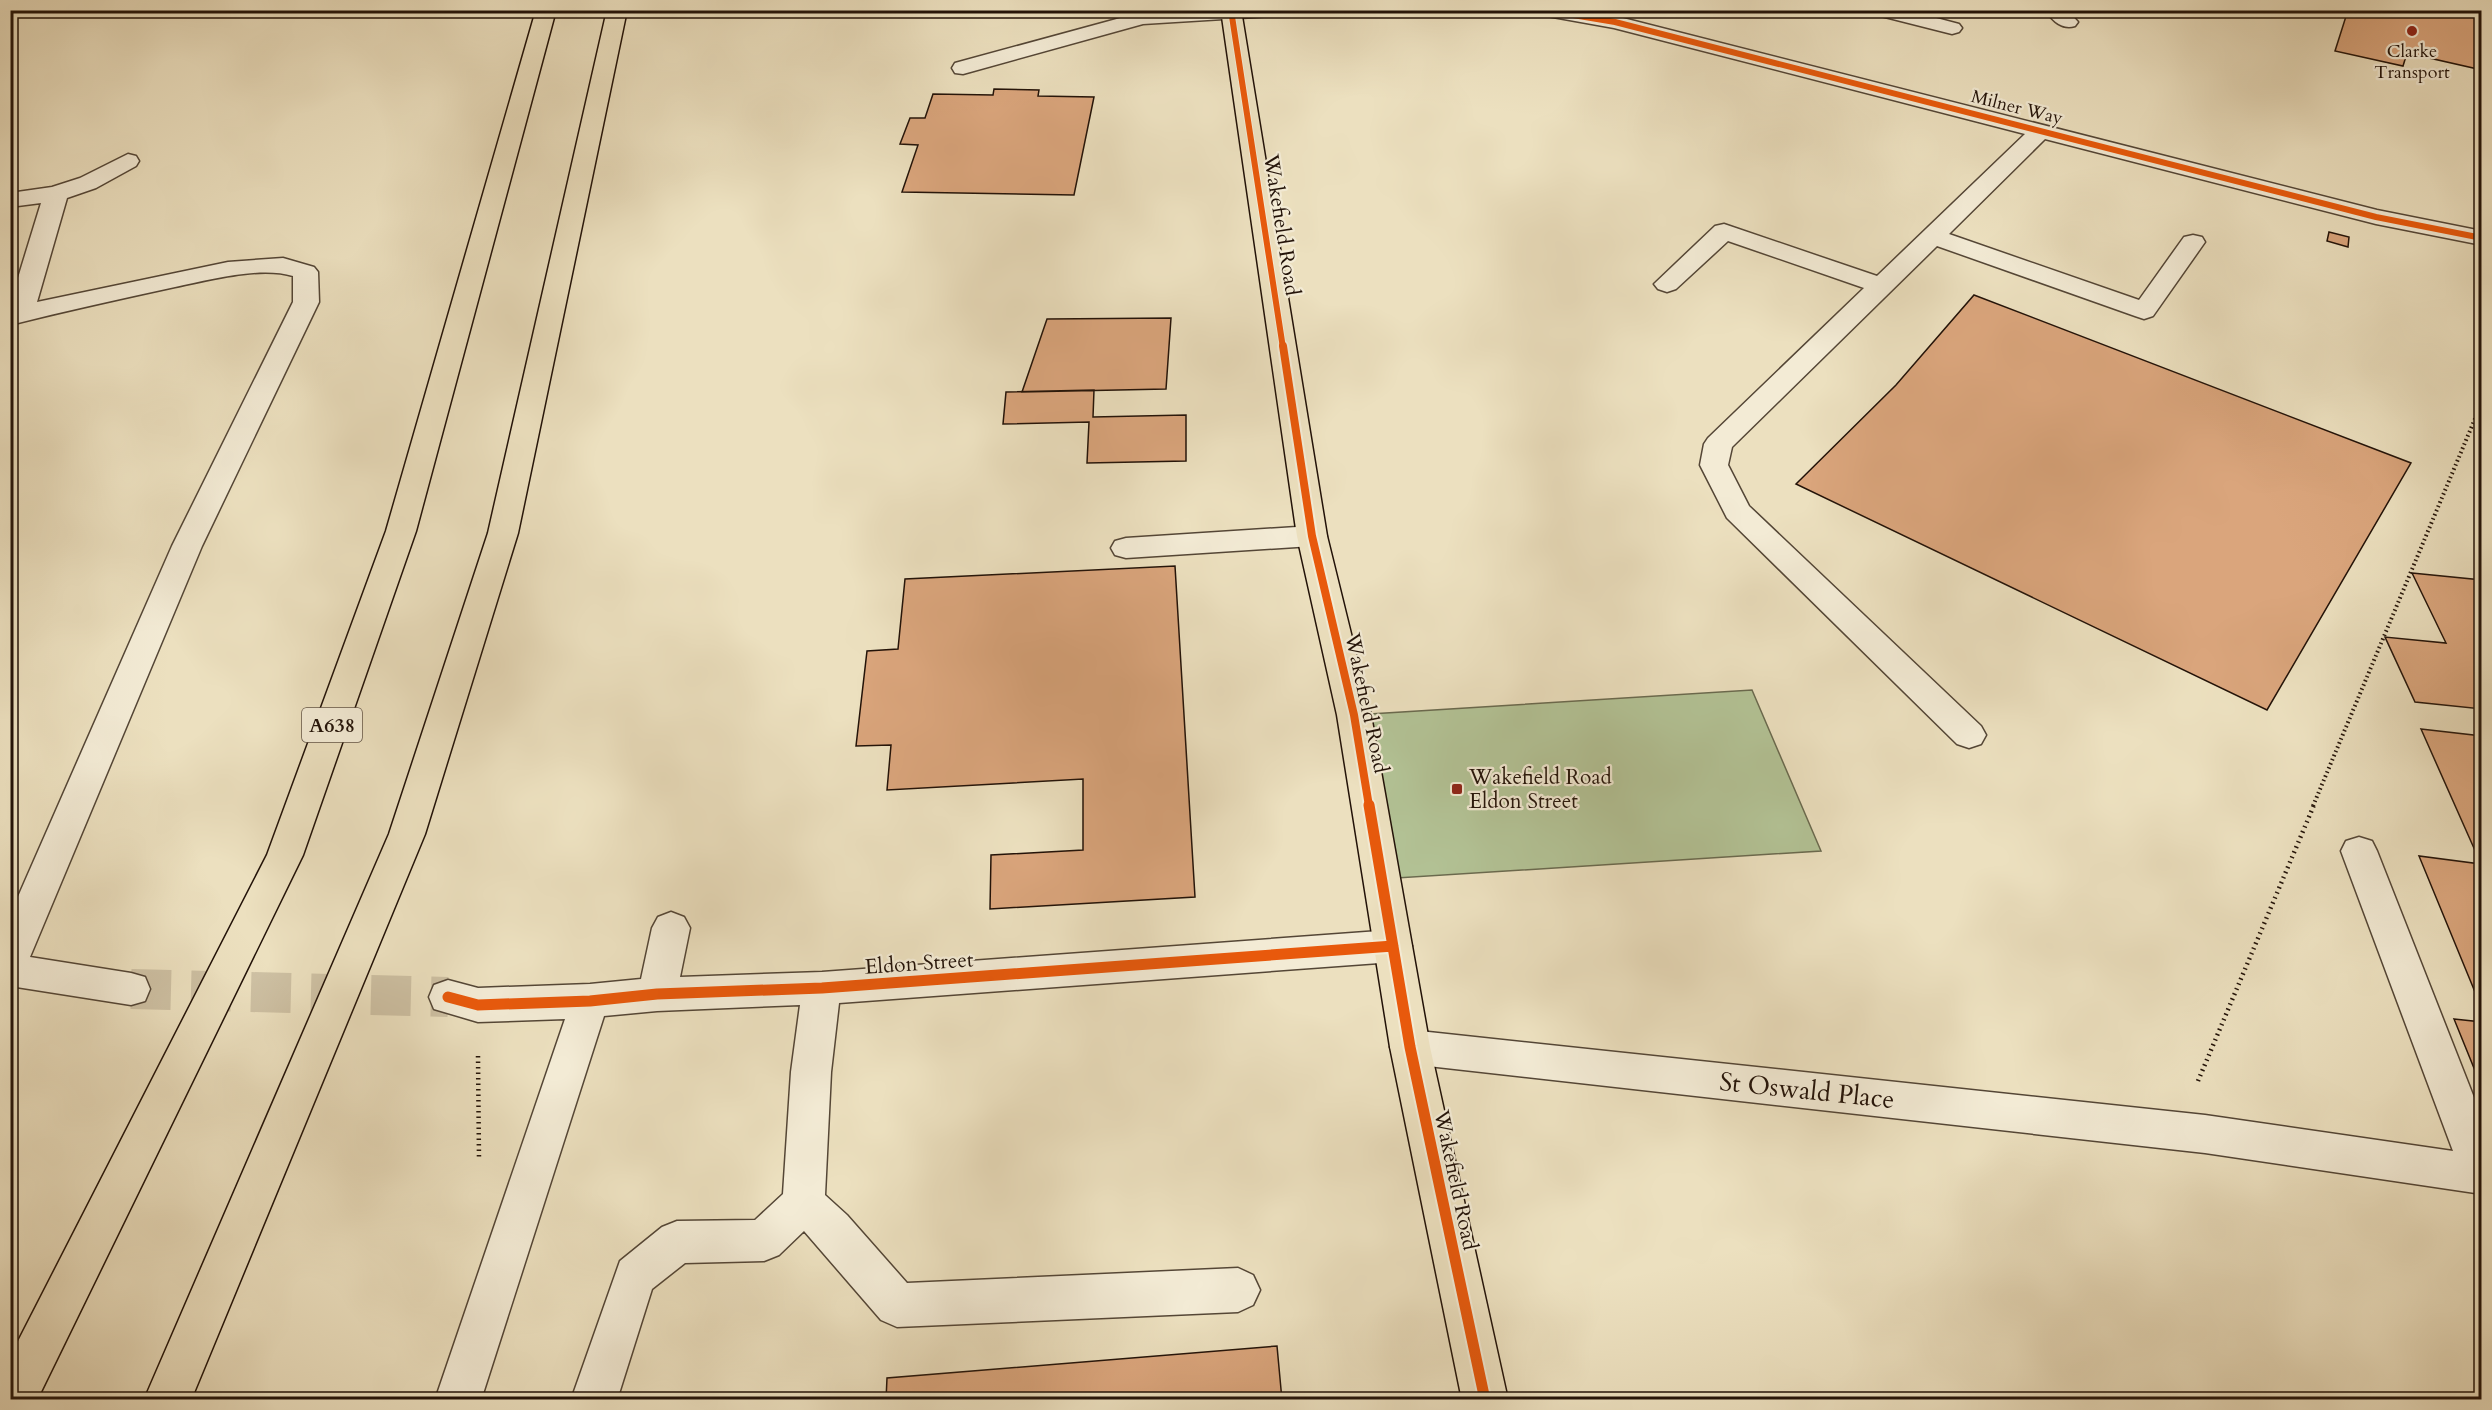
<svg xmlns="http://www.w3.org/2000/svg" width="2492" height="1410" font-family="Cardo,serif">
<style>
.green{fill:#b3c396;stroke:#6a6a4f;stroke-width:1.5}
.building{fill:#daa57c;stroke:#221208;stroke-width:1.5}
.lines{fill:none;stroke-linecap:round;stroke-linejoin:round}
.minor-tunnel{stroke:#cec1a4;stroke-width:40;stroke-dasharray:40 20;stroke-linecap:butt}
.minor-casing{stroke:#544636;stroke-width:3}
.major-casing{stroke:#221208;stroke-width:3}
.highway-casing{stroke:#221208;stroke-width:3}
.path-far1{stroke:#221208;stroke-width:4;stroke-dasharray:1.5 3;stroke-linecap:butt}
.path{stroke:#221208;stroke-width:4.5;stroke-dasharray:1.5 4;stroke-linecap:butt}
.minor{fill:#f3ebd5;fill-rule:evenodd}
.major{fill:#ece0bf;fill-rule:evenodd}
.highway{fill:#ece0bf;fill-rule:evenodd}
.cycleway-far2-casing{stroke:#f3ebd5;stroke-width:8}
.cycleway-far1-casing{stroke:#f3ebd5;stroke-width:12}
.cycleway-casing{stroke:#f3ebd5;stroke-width:15}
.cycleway-far2{stroke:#e8590c;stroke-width:6}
.cycleway-far1{stroke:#e8590c;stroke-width:8}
.cycleway{stroke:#e8590c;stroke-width:11}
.poi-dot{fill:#8f2418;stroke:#f3ebd5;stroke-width:2}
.labels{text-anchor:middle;stroke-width:4.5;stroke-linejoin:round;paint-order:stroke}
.far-poi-label{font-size:18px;fill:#221208;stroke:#f3ebd5}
.far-street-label{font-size:18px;fill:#221208;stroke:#f3ebd5}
.shield{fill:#f3ebd5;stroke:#615346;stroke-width:1.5}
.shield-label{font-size:20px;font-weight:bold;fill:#221208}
.street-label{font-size:21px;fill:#221208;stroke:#f3ebd5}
.poi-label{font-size:21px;fill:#221208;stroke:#f3ebd5;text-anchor:start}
.near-street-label{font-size:26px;fill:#221208;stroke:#f3ebd5}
</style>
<rect width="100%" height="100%" fill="#ece0bf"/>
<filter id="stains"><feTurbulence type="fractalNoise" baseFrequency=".00333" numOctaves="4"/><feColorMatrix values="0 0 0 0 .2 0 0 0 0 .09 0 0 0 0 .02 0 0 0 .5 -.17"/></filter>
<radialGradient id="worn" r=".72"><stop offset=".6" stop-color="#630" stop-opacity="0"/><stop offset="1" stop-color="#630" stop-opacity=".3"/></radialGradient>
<path class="green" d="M1752,690L1821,851L1381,879L1354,715Z"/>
<path class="building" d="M2348,10H2482V70L2407,53L2403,66L2335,51Z
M994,89L1039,90L1038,96L1094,97L1074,195L902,192L918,145L900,144L910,118H925L933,94L993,95Z
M2329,232L2349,237L2348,247L2327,241Z
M1974,295L2411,463L2267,710L1796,484L1896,385Z
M1171,318L1166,389L1022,392L1047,319Z
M1094,390L1093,417L1186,415V461L1087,463L1089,422L1003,424L1006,392Z
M1175,566L1195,897L990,909L991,855L1083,850V779L887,790L891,745L856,746L867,651L898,649L905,579Z
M2412,573L2482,580V709L2415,702L2385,637L2446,643Z
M2421,729L2482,736V1009L2419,856L2481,864Z
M2454,1019L2482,1022V1074L2476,1073Z
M1277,1346L1282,1400H886L887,1378Z"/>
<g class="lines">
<path class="minor-tunnel" d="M131,989L448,997"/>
<g class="minor-casing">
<path id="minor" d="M1165,10H1282L1279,14L1272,16L1143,24L963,74L955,73L952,68L955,63L1135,14Z
M1533,10H1583L1615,16L2377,210L2482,231V245L2376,224L2045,139L1949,234L2139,300L2184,237L2193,235L2202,237L2205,242L2153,316L2144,319L2135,316L1937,246L1732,447L1728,465L1749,506L1981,726L1986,735L1981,744L1969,748L1957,744L1727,518L1700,465L1704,444L1708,438L1864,288L1728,241L1676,289L1667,292L1658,289L1654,284L1715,226L1724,224L1877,276L2025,134L1614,28L1536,14Z
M1870,10H1906L1959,24L1962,28L1959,32L1952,34L1873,14Z
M2045,10H2067L2078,22L2075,26C2062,30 2053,21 2045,10Z
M128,154L136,156L139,161L136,166L96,188L67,198L37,302L228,262L283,258L314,267L318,272L319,302L202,546L30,957L131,973L145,977L150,989L145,1001L131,1005L10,986V915L172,546L293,302V276C260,266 209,280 175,287C120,299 65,311 10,325V304L41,203L10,207V193L52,187L80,178Z
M1312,526L1323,529L1327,536L1323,543L1312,546L1126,558L1115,555L1111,548L1115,541L1126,538Z
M2359,837L2372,841L2377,851L2482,1118V1194L2205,1153L1410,1064L1396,1059L1390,1047L1396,1035L1410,1030L2205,1115L2453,1151L2341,851L2346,841Z
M671,912L684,917L690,928L680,977L822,972L1393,930L1406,935L1412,946L1406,957L1393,962L839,1003L831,1072L825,1195L847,1215L907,1283L1238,1268L1253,1275L1260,1290L1253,1305L1238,1312L897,1327L881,1320L804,1231L779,1255L764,1261L685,1263L652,1289L617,1400H571L620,1261L662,1227L677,1221L755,1220L783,1194L791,1072L800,1005L657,1011L604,1016L481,1400H435L565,1019L478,1022L434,1009L429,997L434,985L448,980L478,988L590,984L641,979L652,928L658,917Z"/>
</g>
<g class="major-casing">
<path id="major" d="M1221,10H1241L1327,536L1371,715L1430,1047L1508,1400H1462L1390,1047L1337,715L1297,536Z"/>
</g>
<g class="highway-casing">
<path id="highway" d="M536,10H556L416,531L303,855L37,1400H10V1357L267,855L386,531Z
M607,10H627L518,533L425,834L191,1400H144L389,834L488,533Z"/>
</g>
<path class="path-far1" d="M2313,806L2482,402"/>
<path class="path" d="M478,1056L479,1160
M2198,1081L2314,805"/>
<use href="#minor" class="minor"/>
<use href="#major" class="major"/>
<use href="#highway" class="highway"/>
<g class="cycleway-far2-casing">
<path id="cycleway-far2" d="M1231,10L1283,348
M1543,10L1615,22L2376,217L2482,238"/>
</g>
<g class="cycleway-far1-casing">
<path id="cycleway-far1" d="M1283,346L1312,536L1354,715L1369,806"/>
</g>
<g class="cycleway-casing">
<path id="cycleway" d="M1369,805L1410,1047L1485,1400
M448,997L478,1005L590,1001L657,994L822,988L1393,946"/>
</g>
<use href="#cycleway-far2" class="cycleway-far2"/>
<use href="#cycleway-far1" class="cycleway-far1"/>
<use href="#cycleway" class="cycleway"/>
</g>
<g class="poi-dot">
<circle cx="2412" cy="31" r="6"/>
<rect x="1451" y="783" width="12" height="12" rx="3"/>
</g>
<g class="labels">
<g class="far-poi-label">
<text x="2412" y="57">Clarke<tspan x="2412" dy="21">Transport</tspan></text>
</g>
<g class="far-street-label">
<text transform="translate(2017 107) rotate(14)" y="6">Milner Way</text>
</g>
<rect class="shield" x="302" y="708" width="60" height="34" rx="4.5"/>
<g class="shield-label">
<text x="332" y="732">A638</text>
</g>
<g class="street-label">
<text transform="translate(1282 225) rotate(81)" y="7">Wakefield Road</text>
<text transform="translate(1367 703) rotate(78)" y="7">Wakefield Road</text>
<text transform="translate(919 963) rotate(-4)" y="7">Eldon Street</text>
<text transform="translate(1456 1180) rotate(78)" y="7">Wakefield Road</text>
</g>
<g class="poi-label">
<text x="1469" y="784">Wakefield Road<tspan x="1469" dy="24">Eldon Street</tspan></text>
</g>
<g class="near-street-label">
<text transform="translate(1807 1090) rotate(6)" y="9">St Oswald Place</text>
</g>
</g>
<rect width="2492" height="1410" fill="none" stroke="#ece0bf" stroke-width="36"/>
<rect x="12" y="12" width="2468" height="1386" fill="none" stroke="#221208" stroke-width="3"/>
<rect x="18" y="18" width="2456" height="1374" fill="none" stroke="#221208" stroke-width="1.5"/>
<rect width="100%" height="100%" filter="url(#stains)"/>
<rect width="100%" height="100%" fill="url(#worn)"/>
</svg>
